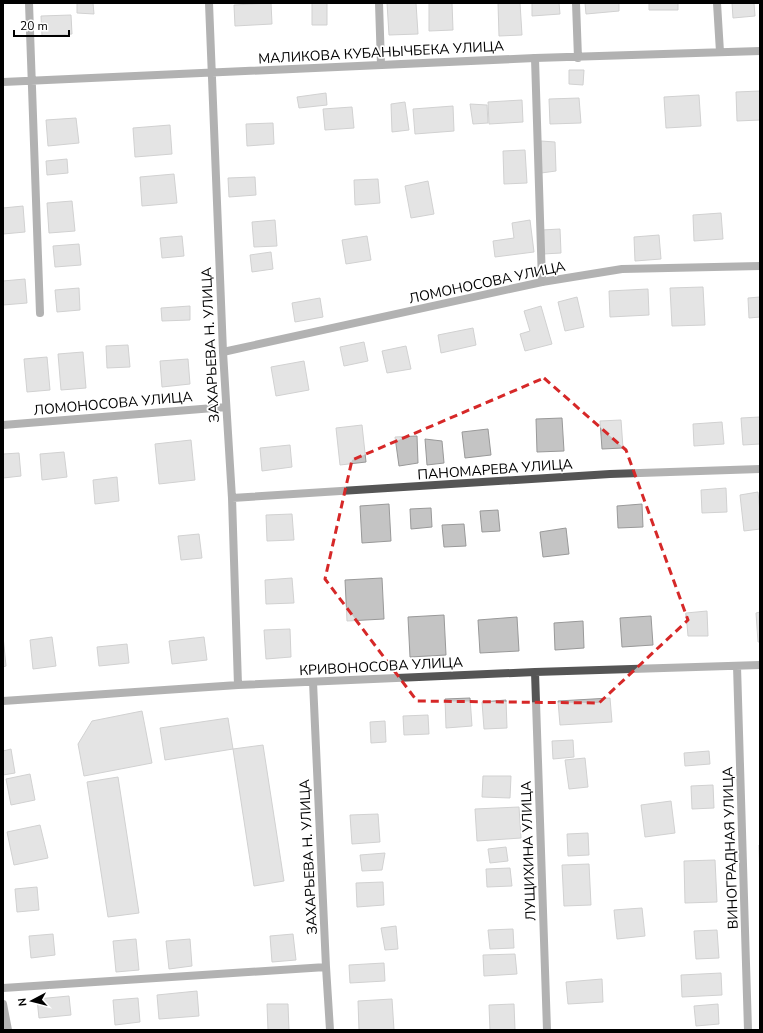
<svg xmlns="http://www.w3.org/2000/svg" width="763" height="1033" font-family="'Nunito Sans',sans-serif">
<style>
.building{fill:#c4c4c4;stroke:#999}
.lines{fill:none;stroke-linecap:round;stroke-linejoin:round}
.service{stroke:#555;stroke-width:8}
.minor{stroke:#555;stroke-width:8}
.marked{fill:none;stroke:#d62828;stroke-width:3;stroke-dasharray:8 5;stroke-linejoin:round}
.labels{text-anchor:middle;stroke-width:3.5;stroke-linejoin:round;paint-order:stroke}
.street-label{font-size:14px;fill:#000;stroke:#fff}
</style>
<rect width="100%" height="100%" fill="#fff"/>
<path class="building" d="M77,3H93L94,14L77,13Z
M271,3L272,24L235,26L234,5Z
M312,3H327V25H312Z
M387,3H416L418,34L389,35Z
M429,3H452L453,30L429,31Z
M498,3H520L522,35L499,36Z
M532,3H559L560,14L532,16Z
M585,3H619V11L586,14Z
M649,3H678V10H649Z
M732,3H754L755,16L733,18Z
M71,15L72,34L42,36L41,16Z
M569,70H584L583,85L569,84Z
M760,91V120L737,121L736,92Z
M326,93L327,105L299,108L297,97Z
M699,95L701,126L666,128L664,97Z
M579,98L581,123L550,124L549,99Z
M522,100L523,122L489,124L488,102Z
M405,102L409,130L392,132L391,104Z
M470,104L487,105L488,123L473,124Z
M453,106L454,131L415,134L413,109Z
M352,107L354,128L325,130L323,109Z
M76,118L79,143L48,146L46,120Z
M273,123L274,144L247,146L246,124Z
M170,125L172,154L135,157L133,128Z
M541,141L555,142L556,171L541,173Z
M525,150L527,183L504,184L503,151Z
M67,159L68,173L47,175L46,161Z
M174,174L177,203L142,206L140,177Z
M255,177L256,195L229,197L228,178Z
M378,179L380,203L355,205L354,180Z
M428,181L434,214L411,218L405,186Z
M72,201L75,231L49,233L47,203Z
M23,206L25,232L3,234V208Z
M721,213L723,239L694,241L693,215Z
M275,220L277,246L254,247L252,222Z
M530,220L534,252L495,257L493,241L514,238L512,223Z
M560,229L561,253L543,254L542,230Z
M659,235L661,259L635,261L634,237Z
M182,236L184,256L162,258L160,238Z
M367,236L371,260L346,264L342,240Z
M79,244L81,265L55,267L53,246Z
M271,252L273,269L252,272L250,255Z
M25,279L27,303L3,305V281Z
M703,287L705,325L672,326L670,288Z
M79,288L80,310L57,312L55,290Z
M648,289L649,315L610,317L609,291Z
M577,297L584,327L565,331L558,302Z
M760,297V317L749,318L748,298Z
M320,298L323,317L295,322L292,303Z
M190,306V320L162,321L161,308Z
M541,306L552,344L525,351L520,334L530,331L524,311Z
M473,328L476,345L441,353L438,335Z
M364,342L368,361L344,366L340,347Z
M128,345L130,367L107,368L106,346Z
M406,346L411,369L387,373L382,351Z
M83,352L86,388L61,390L58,354Z
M47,357L50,390L27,392L24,359Z
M188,359L190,384L162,387L160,361Z
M304,361L309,390L276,396L271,367Z
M760,417V444L743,445L741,418Z
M562,418L564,451L537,452L536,419Z
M621,420L623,448L602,449L600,421Z
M722,422L724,444L694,446L693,424Z
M362,425L366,462L340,465L336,428Z
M488,429L491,455L465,458L462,432Z
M417,436L418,463L399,466L395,437Z
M425,439L442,441L444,463L427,465Z
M191,440L195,480L159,484L155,444Z
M290,445L292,467L262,471L260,448Z
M64,452L67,477L42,480L40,454Z
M19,453L21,476L3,478V454Z
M117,477L119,501L95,504L93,480Z
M726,488L727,512L702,513L701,490Z
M758,492L760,512V529L744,531L740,495Z
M389,504L391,541L362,543L360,506Z
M642,504L643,527L618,528L617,506Z
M431,508L432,527L411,529L410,509Z
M498,510L500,531L482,532L480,511Z
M292,514L294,540L267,541L266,515Z
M464,524L466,546L444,547L442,525Z
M566,528L569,554L543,557L540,532Z
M199,534L202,558L181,560L178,536Z
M292,578L294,603L266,604L265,580Z
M382,578L384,619L347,621L345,580Z
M707,611L708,636H688L686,613Z
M760,612V642H758L756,613Z
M444,615L446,655L410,657L408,617Z
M651,616L653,645L622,647L620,618Z
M517,617L519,651L480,653L478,620Z
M583,621L584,648L555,650L554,623Z
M290,629L291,657L266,659L264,630Z
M3,636L6,666L3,667Z
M52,637L56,666L33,669L30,640Z
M204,637L207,660L172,664L169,641Z
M127,644L129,663L99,666L97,647Z
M470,698L472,726L446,728L445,699Z
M610,698L612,722L560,725L558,701Z
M506,700L507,728L484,729L482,702Z
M142,711L152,763L84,776L78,744L92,721Z
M428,715L429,734L404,735L403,716Z
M228,718L233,749L165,760L160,728Z
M385,721L386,742L371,743L370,722Z
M573,740L574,757L553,759L552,741Z
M263,745L284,881L254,886L233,749Z
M11,749L15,773L3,775V751Z
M709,751L710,764L685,766L684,753Z
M585,758L588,787L569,789L565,760Z
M30,774L35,800L11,805L6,779Z
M483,776H511L510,798L482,797Z
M118,777L139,913L108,917L87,782Z
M713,785L714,808L692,809L691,786Z
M671,801L675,833L645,837L641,805Z
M519,807L521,838L477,841L475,809Z
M378,814L380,842L352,844L350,815Z
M40,825L48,858L14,865L7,832Z
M588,833L589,855L568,856L567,834Z
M759,845H760V879Z
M506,847L508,861L490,863L488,849Z
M385,853L382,870L362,871L360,855Z
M715,860L717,902L685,903L684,861Z
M589,864L591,905L564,906L562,865Z
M510,868L512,886L487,887L486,869Z
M383,882L384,905L357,907L356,883Z
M37,887L39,910L17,912L15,889Z
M642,908L645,936L617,939L614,910Z
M396,926L398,949L385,950L381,928Z
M513,929L514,948L490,949L488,930Z
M717,930L719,958L696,959L694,931Z
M53,934L55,955L31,958L29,936Z
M293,934L296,960L272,962L270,936Z
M136,939L139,970L116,972L113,941Z
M190,939L192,966L169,969L166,941Z
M515,954L517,974L484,976L483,955Z
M384,963L385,981L350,983L349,965Z
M721,973L722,995L682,997L681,975Z
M602,979L603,1002L568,1004L566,982Z
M197,991L199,1016L159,1019L157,995Z
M69,996L71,1015L39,1018L37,999Z
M138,998L140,1022L115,1025L113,1000Z
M392,999L394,1030H359L358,1001Z
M267,1004H288L289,1030H268Z
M514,1004L515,1030H490L489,1005Z
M718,1004L719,1024L696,1026L694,1006Z"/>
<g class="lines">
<path class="service" d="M535,58L542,282"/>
<path class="minor" d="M29,3L40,313
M209,3L223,352L232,498L238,685
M379,3L381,65
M576,3L578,58
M717,3L720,52
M3,82L535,58L760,51
M223,352L542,282L622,269L760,266
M3,425L226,407
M232,498L610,474L760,469
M737,666L748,1030
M535,672L547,1030
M313,682L326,967L330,1030
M3,701L238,685L535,672L760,665
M3,988L326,967
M3,1004L8,1030"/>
</g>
<path d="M0 0H763V1033H0ZM544,378L626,450L688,620L599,703L417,701L325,579L352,460Z" fill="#fff" fill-opacity=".55" fill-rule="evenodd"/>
<path class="marked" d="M544,378L626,450L688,620L599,703L417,701L325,579L352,460Z"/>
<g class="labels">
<g class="street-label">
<text transform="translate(381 52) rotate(-3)" y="5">МАЛИКОВА КУБАНЫЧБЕКА УЛИЦА</text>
<text transform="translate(487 282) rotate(-12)" y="5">ЛОМОНОСОВА УЛИЦА</text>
<text transform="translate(210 345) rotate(-93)" y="5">ЗАХАРЬЕВА Н. УЛИЦА</text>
<text transform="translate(113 403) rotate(-5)" y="5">ЛОМОНОСОВА УЛИЦА</text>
<text transform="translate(495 469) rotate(-4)" y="5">ПАНОМАРЕВА УЛИЦА</text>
<text transform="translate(381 666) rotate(-3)" y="5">КРИВОНОСОВА УЛИЦА</text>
<text transform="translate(730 848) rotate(-92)" y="5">ВИНОГРАДНАЯ УЛИЦА</text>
<text transform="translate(528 851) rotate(-92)" y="5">ЛУЩИХИНА УЛИЦА</text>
<text transform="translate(308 857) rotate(-93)" y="5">ЗАХАРЬЕВА Н. УЛИЦА</text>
</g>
</g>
<rect width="763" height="1033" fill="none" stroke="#000000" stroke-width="8"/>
<g transform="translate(32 1001) rotate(263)" stroke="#ffffff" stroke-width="3" paint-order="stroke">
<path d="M0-3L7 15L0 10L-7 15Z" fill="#000000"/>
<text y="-6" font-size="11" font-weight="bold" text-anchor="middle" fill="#000000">N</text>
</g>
<path d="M14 30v6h55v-6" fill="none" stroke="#000000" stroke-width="2"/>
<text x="20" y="30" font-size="12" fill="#000000" stroke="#ffffff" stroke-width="3" paint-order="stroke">20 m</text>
</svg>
